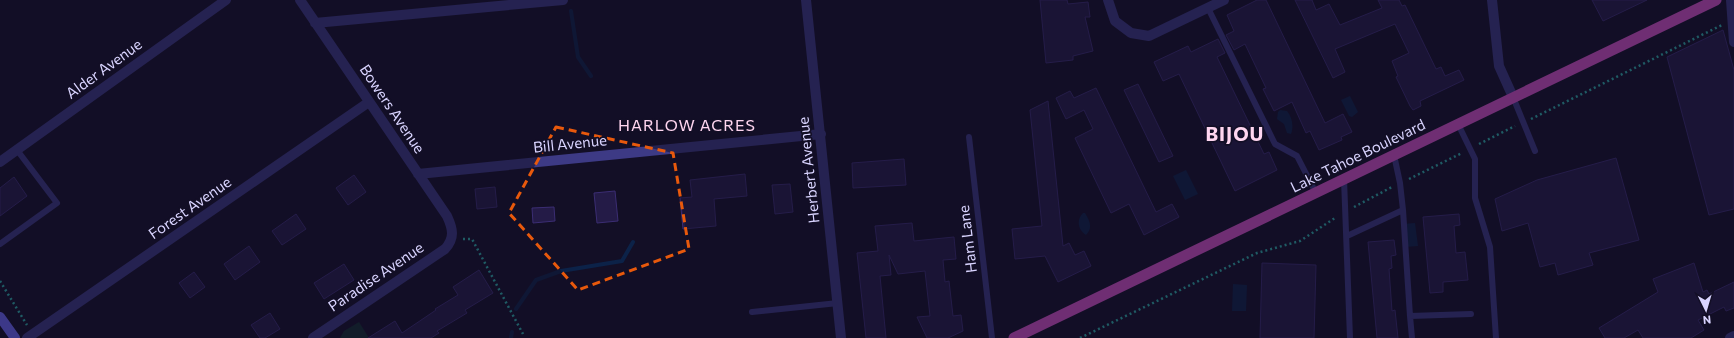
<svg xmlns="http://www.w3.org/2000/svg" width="1734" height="338" font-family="Commissioner,sans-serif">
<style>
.green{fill:#12302f}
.water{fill:#0c2248}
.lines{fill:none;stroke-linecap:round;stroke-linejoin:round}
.stream{stroke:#0c2248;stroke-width:4}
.building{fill:#241b47;stroke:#3b2d73}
.path{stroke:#2fb8b0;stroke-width:2.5;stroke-dasharray:2 3;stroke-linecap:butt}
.service{stroke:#3d3a85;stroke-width:6}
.minor{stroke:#3d3a85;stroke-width:10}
.tertiary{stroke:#3d3a85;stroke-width:10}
.secondary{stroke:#6f6bff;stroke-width:10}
.trunk{stroke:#e055d1;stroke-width:11}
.marked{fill:none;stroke:#e8590c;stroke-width:3;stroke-dasharray:8 5;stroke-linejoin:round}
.labels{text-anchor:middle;stroke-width:3.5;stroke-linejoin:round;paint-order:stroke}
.street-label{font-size:15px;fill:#d9d4ff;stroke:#130f26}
.neighbourhood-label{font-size:16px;letter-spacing:1px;fill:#ffd6f0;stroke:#130f26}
.district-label{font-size:19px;font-weight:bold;letter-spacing:1px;fill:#ffd6f0;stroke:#130f26}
</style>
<rect width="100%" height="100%" fill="#130f26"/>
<path class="green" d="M359,322L369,338H340L344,331Z"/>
<path class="water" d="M1350,96L1358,112L1352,117L1349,116L1341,100Z
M1280,110L1287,111C1292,117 1294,126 1291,134L1287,133L1284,124L1277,119L1278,112Z
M1186,170L1198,194L1185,200L1173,176Z
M1083,213H1085C1090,221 1093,228 1086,235C1078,230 1076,220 1083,213Z
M1415,223L1418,246L1405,247L1403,224Z
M1233,284L1247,285L1246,311H1232Z"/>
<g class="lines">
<path class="stream" d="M571,11L578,57L591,76
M516,309L536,280L561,271L622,261L633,242
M511,338L512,332"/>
</g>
<path class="building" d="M1040,0H1067L1068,4L1088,2L1090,17H1085L1093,51L1073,56V60L1046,63Z
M1257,0H1266L1325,123L1343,114L1352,132L1341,137L1342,140L1319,150L1310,131L1306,133L1292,102L1274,111L1263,89L1266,88L1245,44L1234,50L1226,35L1234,31L1227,15Z
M1295,0H1312L1316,10L1329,4L1340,25L1382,8L1378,0H1399L1402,6L1405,5L1436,69L1441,67L1445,76L1459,70L1464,80L1420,101L1421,106L1413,110L1410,106L1396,77L1398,76L1392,61L1409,53L1395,24L1335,49L1345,72L1333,78Z
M1592,0H1647L1603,21Z
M1723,30L1734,70V209L1709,215L1667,57Z
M1218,39L1225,53L1217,57L1264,154L1269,152L1277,170L1235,191L1179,74L1163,81L1154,62L1188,46L1191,52Z
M1138,84L1173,156L1159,162L1124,90Z
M1096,88L1156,212L1172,204L1179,217L1144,235L1129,204L1111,213L1075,138L1093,129L1084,110L1066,119L1056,98L1070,91L1074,98Z
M1048,101L1063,246L1069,243L1075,255L1084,251L1091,266L1058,282L1045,256L1015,259L1012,229L1042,226L1030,110Z
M1616,158L1639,240L1589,253L1593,265L1558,275L1555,263L1540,267L1528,223L1502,231L1495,199L1537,180Z
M904,159L906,185L853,188L852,163Z
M745,174L747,196L714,199L716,226L683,229L680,198L692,197L690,180Z
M354,175L366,192L348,205L336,188Z
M14,177L27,196L0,216V188Z
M790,184L793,212L775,214L772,185Z
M495,187L497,207L477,209L475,189Z
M615,191L618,221L597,223L594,193Z
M554,207L555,221L533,223L532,208Z
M296,214L306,229L282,245L272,231Z
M1459,214L1460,225L1454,226L1456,253L1465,252L1468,280L1443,282V292L1430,293L1423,217Z
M912,223L914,241L954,237L956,259L943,260L945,282L949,281L953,316L961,315L963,331L948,338H927L917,317L930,316L925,271L898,274L889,255L891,275L880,276L886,338H866L857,253L878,251L875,226Z
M1394,240L1396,255L1391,256L1392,268L1389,269L1392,311L1395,310L1398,338H1377L1368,242Z
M249,246L260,262L235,280L224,264Z
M1262,263L1316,265L1314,338H1260Z
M1694,263L1703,292L1707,290L1709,294L1734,282V308L1726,311L1724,307L1698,320L1704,330L1691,338H1643L1638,330L1624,338H1605L1599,328L1658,292L1653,279Z
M344,264L354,280L324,299L314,283Z
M479,270L493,293L465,310L467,313L437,331L439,333L431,338H368L395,321L402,333L436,310L435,309L458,295L453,287Z
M194,272L205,287L190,298L179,283Z
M270,313L280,329L265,338H260L251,325Z"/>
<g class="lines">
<path class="path" d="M1531,119L1722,25
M1479,144L1515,126
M1409,179L1462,153
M1354,207L1392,187
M463,239H472L523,334
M0,281L27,325
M1080,338L1257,253L1300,241L1335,218"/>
<path class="service" d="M1208,8L1275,144L1297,156L1316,193
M1513,97L1535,151
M1458,124L1475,159V198L1490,247L1496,338
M969,137L992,338
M1344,179L1350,338
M1403,210L1410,316L1471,314
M1347,236L1403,210L1400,183L1394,155
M0,244L57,203L17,150
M752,312L838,303
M1410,316L1412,338"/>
<path class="minor" d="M300,0L447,216C453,229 455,238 445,249L313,338
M806,0L841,338
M1108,0L1115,21L1131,33L1149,36L1224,0
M1731,0L1734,42
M315,23L563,0
M0,162L226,0
M418,174L821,134
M27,338L369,102
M1730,338L1734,336"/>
<path class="tertiary" d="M1492,0L1499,66L1513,97"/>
<path class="secondary" d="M0,317L15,338"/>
<path class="trunk" d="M1014,338L1716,0"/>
</g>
<path d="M0 0H1734V338H0ZM556,127L673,153L689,249L578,290L509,213Z" fill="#130f26" fill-opacity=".55" fill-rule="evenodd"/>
<path class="marked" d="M556,127L673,153L689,249L578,290L509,213Z"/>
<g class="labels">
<g class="street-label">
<text transform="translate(104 69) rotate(-36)" y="5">Alder Avenue</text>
<text transform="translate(392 109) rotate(56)" y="5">Bowers Avenue</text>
<text transform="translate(570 144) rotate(-6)" y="5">Bill Avenue</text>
<text transform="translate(1358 156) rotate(-26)" y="5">Lake Tahoe Boulevard</text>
<text transform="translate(809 170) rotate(-96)" y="5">Herbert Avenue</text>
<text transform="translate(190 208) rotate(-35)" y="5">Forest Avenue</text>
<text transform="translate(968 239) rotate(-97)" y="5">Ham Lane</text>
<text transform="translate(376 277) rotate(-34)" y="5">Paradise Avenue</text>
</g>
<g class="neighbourhood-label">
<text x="687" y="131">HARLOW ACRES</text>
</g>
<g class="district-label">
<text x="1235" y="141">BIJOU</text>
</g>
</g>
<g transform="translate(1706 310) rotate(175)" stroke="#130f26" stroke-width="3" paint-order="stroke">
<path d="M0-3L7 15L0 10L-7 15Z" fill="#d9d4ff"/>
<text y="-6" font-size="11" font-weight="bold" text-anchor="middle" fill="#d9d4ff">N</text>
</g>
</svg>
